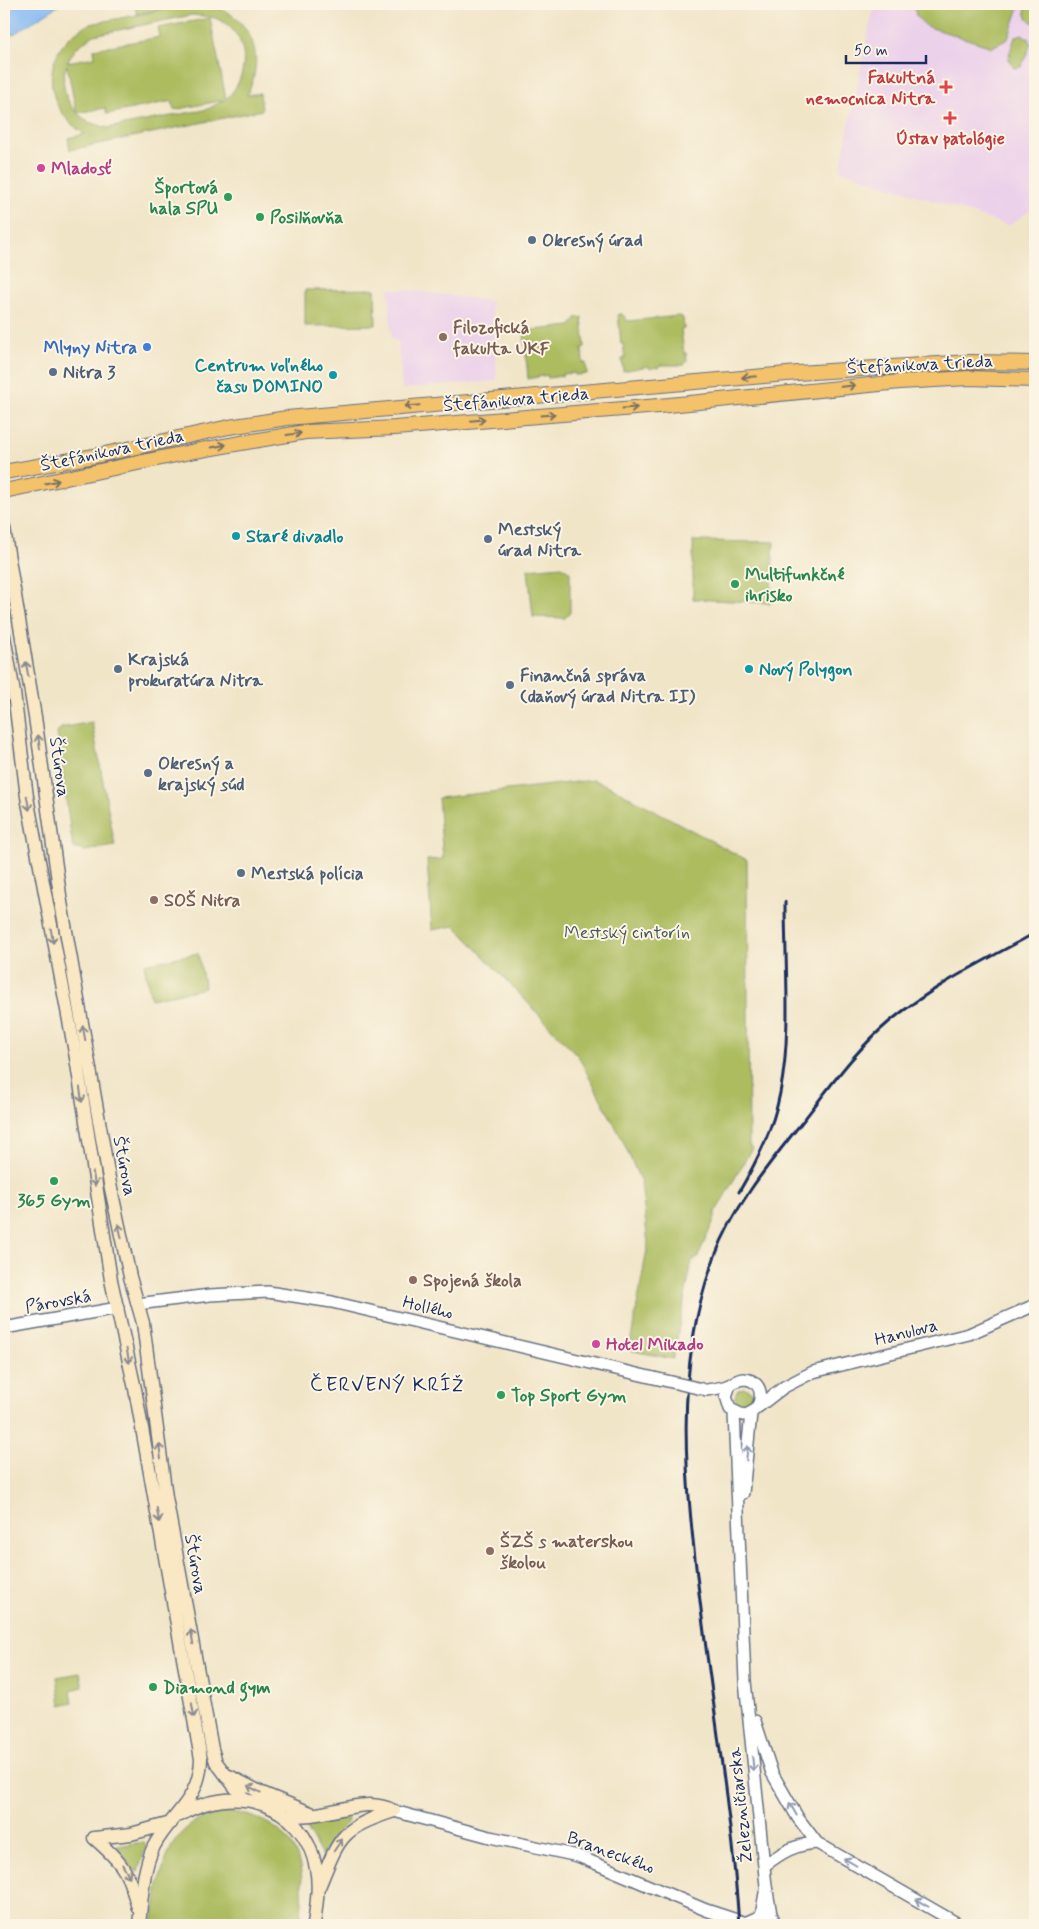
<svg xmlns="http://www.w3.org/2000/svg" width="1039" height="1929" font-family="Mynerve,sans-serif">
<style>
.built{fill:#ecd1ea}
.green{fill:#acbc5f;stroke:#64765e;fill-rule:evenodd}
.water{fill:#86baf4;stroke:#5074a9}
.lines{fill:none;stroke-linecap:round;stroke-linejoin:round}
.tertiary-casing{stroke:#666f83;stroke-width:14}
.secondary-casing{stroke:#666f83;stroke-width:15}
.primary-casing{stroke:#666f83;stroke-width:16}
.tertiary{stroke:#fff;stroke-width:11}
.secondary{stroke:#fae7c3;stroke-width:12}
.primary{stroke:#f3c26a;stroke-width:14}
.rail{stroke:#1b2f5e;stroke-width:3}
.tertiary-bridge-casing{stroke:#666f83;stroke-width:14;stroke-linecap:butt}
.tertiary-bridge{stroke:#fff;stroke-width:11}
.oneway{stroke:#7c7163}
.oneway2{stroke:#8a8b90}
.oneway3{stroke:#8d97ae}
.health-dot{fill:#e0444e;stroke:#fcf5e5;stroke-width:2}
.hotel-dot{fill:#d1479c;stroke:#fcf5e5;stroke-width:2}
.leisure-dot{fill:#2e9e5b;stroke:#fcf5e5;stroke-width:2}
.service-dot{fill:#5c6f8a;stroke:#fcf5e5;stroke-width:2}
.education-dot{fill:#8d6e63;stroke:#fcf5e5;stroke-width:2}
.shop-dot{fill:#3f7fe0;stroke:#fcf5e5;stroke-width:2}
.culture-dot{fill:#0f9aa8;stroke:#fcf5e5;stroke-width:2}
.labels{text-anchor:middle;stroke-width:4;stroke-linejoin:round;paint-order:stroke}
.health-label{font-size:18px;font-weight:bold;fill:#be3a42;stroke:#fcf5e5;text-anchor:end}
.hotel-label{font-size:18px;font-weight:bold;fill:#b23c85;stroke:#fcf5e5;text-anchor:start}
.leisure-label{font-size:18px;font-weight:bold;fill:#27864d;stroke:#fcf5e5;text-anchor:start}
.service-label{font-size:18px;font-weight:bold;fill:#4e5e75;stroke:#fcf5e5;text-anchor:start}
.education-label{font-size:18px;font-weight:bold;fill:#785e54;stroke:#fcf5e5;text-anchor:start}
.shop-label{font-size:18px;font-weight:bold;fill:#366cbe;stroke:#fcf5e5;text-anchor:end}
.street-label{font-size:18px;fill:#1b2f5e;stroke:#fcf5e5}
.culture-label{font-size:18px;font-weight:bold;fill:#0d838f;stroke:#fcf5e5;text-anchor:start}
.park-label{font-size:18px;fill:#46595e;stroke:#fcf5e5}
.quarter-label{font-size:20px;letter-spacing:1px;fill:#1b2f5e;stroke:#fcf5e5}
</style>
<rect width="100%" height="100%" fill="#fcf5e5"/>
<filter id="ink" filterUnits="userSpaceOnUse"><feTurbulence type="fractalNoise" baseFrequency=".02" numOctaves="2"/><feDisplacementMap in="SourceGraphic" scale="10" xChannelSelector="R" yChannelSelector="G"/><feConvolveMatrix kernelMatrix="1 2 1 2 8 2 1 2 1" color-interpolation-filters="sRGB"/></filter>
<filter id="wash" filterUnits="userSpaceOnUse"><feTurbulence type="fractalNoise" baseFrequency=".0096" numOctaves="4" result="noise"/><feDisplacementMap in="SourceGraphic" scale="20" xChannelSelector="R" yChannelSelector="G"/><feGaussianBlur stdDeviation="1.12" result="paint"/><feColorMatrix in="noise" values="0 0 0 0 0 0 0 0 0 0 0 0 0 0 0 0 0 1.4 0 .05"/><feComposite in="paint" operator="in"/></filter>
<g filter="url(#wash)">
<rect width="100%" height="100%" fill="#f1e5c8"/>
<path class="built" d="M874,4H1035V207L1009,226L840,170Z
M389,288L491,301L497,379L495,381L402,389L398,341L392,340L391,333Z"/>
<path class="green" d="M134,4H184L137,14Z
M193,4C245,4 270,50 247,95L260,93L262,110L70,150L68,138L85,134C39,107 40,46 90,24ZM192,15C199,16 208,16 215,18C251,32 251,76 226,99L210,18L158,28L160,37L94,49L95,57L67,62L77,47L94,35ZM67,65L76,111V112C64,99 60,80 67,65ZM224,100L208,109L108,128L88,122L77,113L105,108L107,114L172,101L174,110Z
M914,4H1020L1008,39L992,47L926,26L916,16Z
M1026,4H1035V23C1026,21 1024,12 1026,4Z
M1022,34L1028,38L1031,44L1021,67L1014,68L1008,58L1015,37Z
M375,289L376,325L305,326V290Z
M618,314H622L628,321L679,316L683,318L684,329L681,330L684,353H686L687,361L684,365H660V367L649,368L648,366L623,371L622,359H625L623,344H621Z
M582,317L585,347L582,348L583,363H586L587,374L575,375L574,373L562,374V376L548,378L547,375L528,379L524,331L571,326L576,318Z
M693,541L774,542L770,603L693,599Z
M562,566L570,572V613L565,618L533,617L528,569Z
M92,722L115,846L84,851L74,848L72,842L57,733L61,728Z
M594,780L615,789L747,860L749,1146L752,1148L715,1213V1218L697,1259L692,1261L673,1359L629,1350L648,1244L641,1182L621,1137L578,1056L455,926L432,930L427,860L443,859L438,798Z
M198,953L205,988L151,999L144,964Z
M735 1397a9 9 0 1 1 18 0a9 9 0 1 1-18 0Z
M80,1673L83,1687L71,1690L73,1702L61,1705L57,1677Z
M234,1812C301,1825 307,1865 300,1925H153C160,1871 165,1815 234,1812Z
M345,1818L348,1819L347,1823L333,1837L322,1856L304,1823Z
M144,1842L146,1846L138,1872L134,1870L117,1846Z"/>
<path class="water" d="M4,4H61L4,40Z"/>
</g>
<g filter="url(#ink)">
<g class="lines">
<g class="tertiary-casing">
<path id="tertiary" d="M137,1304L210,1295L268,1292L332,1302L654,1378
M4,1328L118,1308
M706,1390C714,1389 723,1388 729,1385C734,1383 737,1379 744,1379C767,1380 765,1413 743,1415L730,1409L726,1396L730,1385
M758,1407L784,1387L813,1372L969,1334L1035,1305
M734,1412L745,1681L766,1886L771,1914L776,1925
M743,1493L751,1413
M755,1721L772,1773L798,1818L817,1843L960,1925
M394,1811L490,1837L578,1856L706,1910L752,1925
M764,1866C781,1853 795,1844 817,1843
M747,1922L761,1916L765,1893"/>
</g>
<g class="secondary-casing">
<path id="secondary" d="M4,529L35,717L61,902L110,1184L130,1277L143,1323L166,1497L212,1749L216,1762L244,1799
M4,636L14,693L27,797L76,1058L111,1280L135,1389L201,1759C200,1801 171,1814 154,1846C142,1870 142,1899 139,1925
M229,1776L262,1793L313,1814
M180,1815C233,1783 303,1801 316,1868C320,1887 316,1906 314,1925
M285,1816C295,1816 306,1816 317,1814C342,1810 370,1798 394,1811
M94,1838C123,1863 128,1871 138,1908
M94,1838L131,1834L171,1823
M319,1887C340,1836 340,1829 394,1811"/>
</g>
<g class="primary-casing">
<path id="primary" d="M4,472L100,455L229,427L287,418L798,373L969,362L1035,363
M4,491L195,451L305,432L395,428L659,406L900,382L969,378L1035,380"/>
</g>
<use href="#tertiary" class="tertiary"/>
<use href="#secondary" class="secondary"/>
<use href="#primary" class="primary"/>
<path class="rail" d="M739,1192C757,1161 773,1129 780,1093C792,1035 785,963 785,902
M739,1925C732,1817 713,1709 700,1601C686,1485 672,1368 715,1256C733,1209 764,1170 795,1131C825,1094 852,1053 889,1022C932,986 986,960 1035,933"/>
<g class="tertiary-bridge-casing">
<path id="tertiary-bridge" d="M654,1378L702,1389"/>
</g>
<use href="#tertiary-bridge" class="tertiary-bridge"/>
</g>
<defs><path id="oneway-shaft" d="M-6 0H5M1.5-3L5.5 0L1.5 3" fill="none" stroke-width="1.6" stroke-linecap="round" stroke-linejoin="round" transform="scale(1.25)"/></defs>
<g class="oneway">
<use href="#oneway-shaft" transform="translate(749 377) rotate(175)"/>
<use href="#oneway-shaft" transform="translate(848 386) rotate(-5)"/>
<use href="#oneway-shaft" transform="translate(412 406) rotate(175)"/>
<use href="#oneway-shaft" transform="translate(630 408) rotate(-4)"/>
<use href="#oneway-shaft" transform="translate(548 415) rotate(-4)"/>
<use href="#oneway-shaft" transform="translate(478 420) rotate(-5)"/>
<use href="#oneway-shaft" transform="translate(294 434) rotate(-8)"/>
<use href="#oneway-shaft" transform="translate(219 446) rotate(-11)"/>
<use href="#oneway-shaft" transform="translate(52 482) rotate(-11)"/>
</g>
<g class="oneway2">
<use href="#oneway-shaft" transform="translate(27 669) rotate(-100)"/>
<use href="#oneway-shaft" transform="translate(39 742) rotate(-98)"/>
<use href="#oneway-shaft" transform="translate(28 803) rotate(79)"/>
<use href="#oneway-shaft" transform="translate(52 936) rotate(80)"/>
<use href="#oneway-shaft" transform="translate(84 1033) rotate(-100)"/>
<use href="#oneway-shaft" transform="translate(81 1095) rotate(82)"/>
<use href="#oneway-shaft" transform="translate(94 1179) rotate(80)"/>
<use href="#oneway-shaft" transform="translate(120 1231) rotate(-102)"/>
<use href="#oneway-shaft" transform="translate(128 1356) rotate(79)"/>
<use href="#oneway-shaft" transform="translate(160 1451) rotate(-97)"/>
<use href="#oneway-shaft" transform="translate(158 1515) rotate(80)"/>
<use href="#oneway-shaft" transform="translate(192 1637) rotate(-100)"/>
<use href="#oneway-shaft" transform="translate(193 1710) rotate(80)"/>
<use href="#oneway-shaft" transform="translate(254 1789) rotate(-152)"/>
<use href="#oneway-shaft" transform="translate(338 1845) rotate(-56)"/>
<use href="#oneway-shaft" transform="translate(126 1871) rotate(60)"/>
</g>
<g class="oneway3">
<use href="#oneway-shaft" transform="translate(747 1453) rotate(-84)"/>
<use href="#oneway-shaft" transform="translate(753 1764) rotate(84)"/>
<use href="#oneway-shaft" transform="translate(793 1809) rotate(-120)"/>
<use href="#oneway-shaft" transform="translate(850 1862) rotate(-150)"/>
<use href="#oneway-shaft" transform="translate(922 1903) rotate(-150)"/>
</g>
</g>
<g class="health-dot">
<path d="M943.5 79.5h5v5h5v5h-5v5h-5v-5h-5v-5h5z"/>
<path d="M947.5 110.5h5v5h5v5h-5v5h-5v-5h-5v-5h5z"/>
</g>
<g class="hotel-dot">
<circle cx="41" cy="168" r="5"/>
<circle cx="596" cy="1344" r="5"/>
</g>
<g class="leisure-dot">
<circle cx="228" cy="197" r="5"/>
<circle cx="260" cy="217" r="5"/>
<circle cx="735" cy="584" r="5"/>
<circle cx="54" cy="1181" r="5"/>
<circle cx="501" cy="1395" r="5"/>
<circle cx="153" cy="1687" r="5"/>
</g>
<g class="service-dot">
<circle cx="532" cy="240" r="5"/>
<circle cx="53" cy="372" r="5"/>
<circle cx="488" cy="539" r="5"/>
<circle cx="118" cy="669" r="5"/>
<circle cx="510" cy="685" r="5"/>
<circle cx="148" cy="773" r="5"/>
<circle cx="241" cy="873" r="5"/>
</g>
<g class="education-dot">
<circle cx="443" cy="337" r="5"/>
<circle cx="154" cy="900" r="5"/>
<circle cx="413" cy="1280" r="5"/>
<circle cx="490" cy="1551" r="5"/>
</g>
<circle class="shop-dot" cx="147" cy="347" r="5"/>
<g class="culture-dot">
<circle cx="333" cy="375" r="5"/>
<circle cx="236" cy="536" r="5"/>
<circle cx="749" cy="669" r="5"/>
</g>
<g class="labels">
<g class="health-label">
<text x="935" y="83">Fakultná<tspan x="935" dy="21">nemocnica Nitra</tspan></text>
<text x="950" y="144" text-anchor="middle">Ústav patológie</text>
</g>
<g class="hotel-label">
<text x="51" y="174">Mladosť</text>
<text x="606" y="1350">Hotel Mikado</text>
</g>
<g class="leisure-label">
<text x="218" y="193" text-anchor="end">Športová<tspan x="218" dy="21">hala SPU</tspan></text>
<text x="270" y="223">Posilňovňa</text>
<text x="745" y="580">Multifunkčné<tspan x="745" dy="21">ihrisko</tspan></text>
<text x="54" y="1206" text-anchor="middle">365 Gym</text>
<text x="511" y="1401">Top Sport Gym</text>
<text x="163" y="1693">Diamond gym</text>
</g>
<g class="service-label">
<text x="542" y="246">Okresný úrad</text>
<text x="63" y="378">Nitra 3</text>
<text x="498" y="535">Mestský<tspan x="498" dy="21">úrad Nitra</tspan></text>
<text x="128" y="665">Krajská<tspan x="128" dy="21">prokuratúra Nitra</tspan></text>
<text x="520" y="681">Finančná správa<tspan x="520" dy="21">(daňový úrad Nitra II)</tspan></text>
<text x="158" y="769">Okresný a<tspan x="158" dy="21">krajský súd</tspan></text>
<text x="251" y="879">Mestská polícia</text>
</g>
<g class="education-label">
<text x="453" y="333">Filozofická<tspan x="453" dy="21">fakulta UKF</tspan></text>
<text x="164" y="906">SOŠ Nitra</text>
<text x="423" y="1286">Spojená škola</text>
<text x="500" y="1547">ŠZŠ s materskou<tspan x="500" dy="21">školou</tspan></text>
</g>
<g class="shop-label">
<text x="137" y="353">Mlyny Nitra</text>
</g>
<g class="street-label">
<text transform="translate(920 364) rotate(-3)" y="6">Štefánikova trieda</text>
<text transform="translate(516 399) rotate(-5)" y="6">Štefánikova trieda</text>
<text transform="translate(112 450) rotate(-12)" y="6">Štefánikova trieda</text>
<text transform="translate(60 767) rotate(82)" y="6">Štúrova</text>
<text transform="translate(125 1166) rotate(79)" y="6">Štúrova</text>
<text transform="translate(58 1301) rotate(-10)" y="6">Párovská</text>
<text transform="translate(428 1307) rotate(13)" y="6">Hollého</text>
<text transform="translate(906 1332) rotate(-14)" y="6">Hanulova</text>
<text transform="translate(196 1564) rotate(80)" y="6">Štúrova</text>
<text transform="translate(740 1805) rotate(-96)" y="6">Železničiarska</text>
<text transform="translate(611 1852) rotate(20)" y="6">Braneckého</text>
</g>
<g class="culture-label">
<text x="323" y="371" text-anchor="end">Centrum voľného<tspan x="323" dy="21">času DOMINO</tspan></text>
<text x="246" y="542">Staré divadlo</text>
<text x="759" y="675">Nový Polygon</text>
</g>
<g class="park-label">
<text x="627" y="938">Mestský cintorín</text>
</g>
<g class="quarter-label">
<text x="387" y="1391">ČERVENÝ KRÍŽ</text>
</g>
</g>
<rect width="1039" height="1929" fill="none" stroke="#fcf5e5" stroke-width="20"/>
<path d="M846 55v8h80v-8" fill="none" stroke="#1b2f5e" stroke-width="2.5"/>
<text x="854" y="55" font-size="15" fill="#1b2f5e" stroke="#fcf5e5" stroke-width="4" paint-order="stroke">50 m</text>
</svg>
